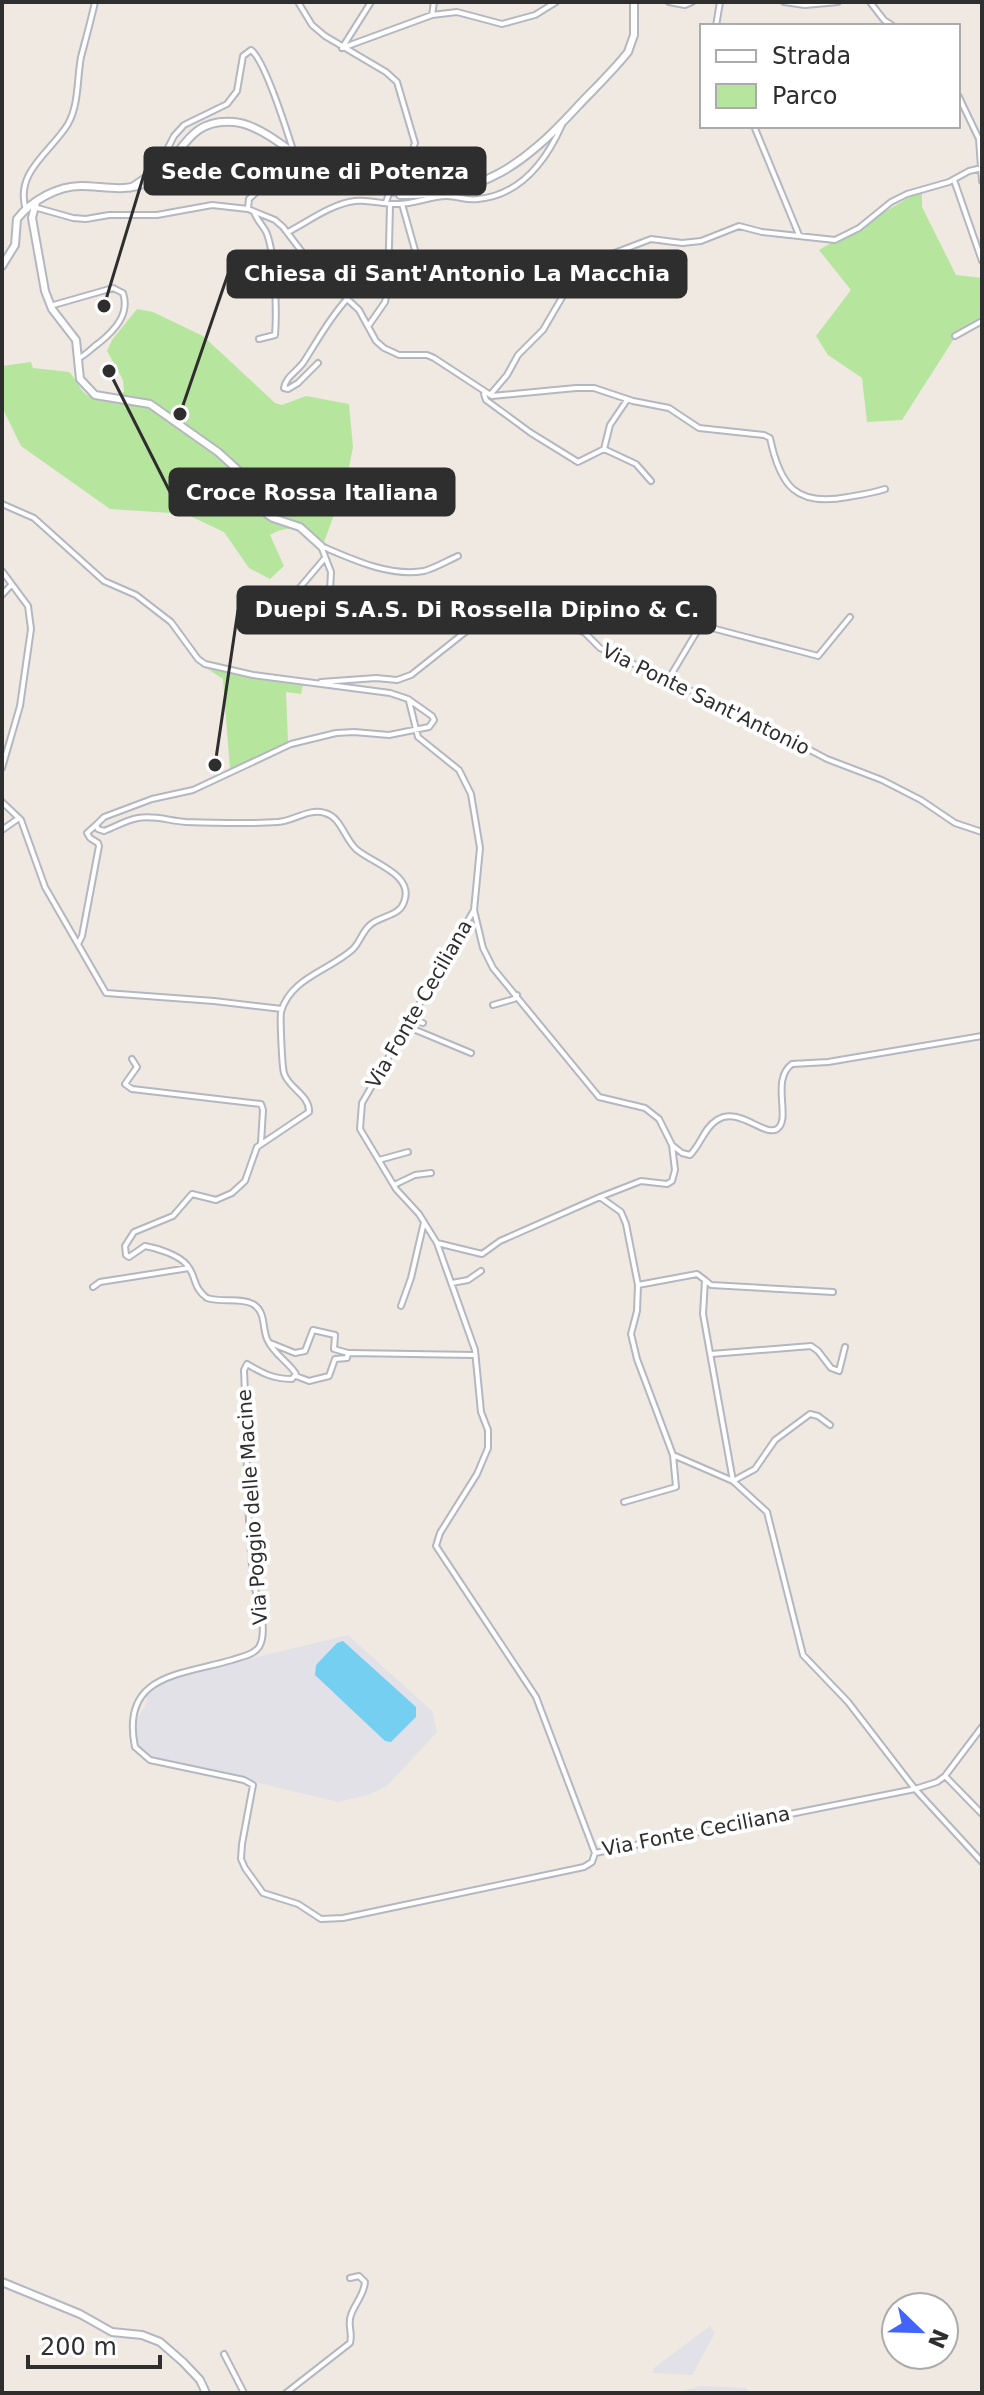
<svg xmlns="http://www.w3.org/2000/svg" width="984" height="2395" font-family="'DejaVu Sans',sans-serif">
<style>
.industrial{fill:#e3e1e8}
.green{fill:#b6e59e}
.water{fill:#75cff0}
.lines{fill:none;stroke-linecap:round;stroke-linejoin:round}
.secondary-tunnel{stroke:#c8c4bd;stroke-width:6;stroke-dasharray:6 3;stroke-linecap:butt}
.street-casing{stroke:#b4b7c1;stroke-width:8}
.secondary-casing{stroke:#b4b7c1;stroke-width:10}
.street{stroke:#fff;stroke-width:4}
.secondary{stroke:#fff;stroke-width:6}
.labels{text-anchor:middle;stroke-width:8;stroke-linejoin:round;paint-order:stroke}
.street-label{font-size:20px;fill:#2e2e2e;stroke:#fff}
.leader{fill:none;stroke:#2e2e2e;stroke-width:3}
.callout-dot{fill:#2e2e2e;stroke:#fff;stroke-width:3}
.callout{fill:#2e2e2e;stroke:#2e2e2e;stroke-width:3}
.callout-label{font-size:22px;text-anchor:middle;font-weight:bold;fill:#fff}
</style>
<rect width="100%" height="100%" fill="#efe9e1"/>
<path class="industrial" d="M348,1635L432,1711L437,1732L387,1786L368,1795L338,1802L148,1756L137,1745L136,1721L147,1703L146,1692L166,1679Z
M710,2326L715,2333L692,2375L652,2373L654,2368Z
M700,2386L746,2388L750,2393H675Z"/>
<path class="green" d="M922,190V207L956,275L982,278V319L955,337L902,420L867,422L862,378L828,355L816,336L851,290L819,250Z
M137,309L153,312L203,336L275,403L282,405L306,396L349,404L353,447L346,482L324,542C306,529 290,523 270,535L284,566L270,579L249,568L224,532L186,514L110,509L21,446L2,407V366L31,362L33,368L69,372C75,378 77,383 81,389C93,405 109,397 124,392L123,380L107,351L112,340Z
M208,669L303,685L301,694L286,692L288,742L236,769H230L223,679Z"/>
<path class="water" d="M343,1641L416,1707V1717L391,1742L385,1741L315,1675L316,1665L337,1643Z"/>
<g class="lines">
<path class="secondary-tunnel" d="M328,177L360,188L400,195"/>
<g class="street-casing">
<path id="street" d="M298,2L312,25L325,36L386,72L397,82L415,143L402,179
M669,2L685,5L692,2
M784,2L805,5L838,2
M870,2L884,20L893,26
M432,15L457,12L502,24L535,15L556,2
M716,26L720,2
M342,48L432,15L434,2
M342,48L371,2
M958,95L979,139L982,181
M754,126L799,235
M290,152L279,171L249,199L248,209L275,220L283,227L315,269L359,310L376,341L384,348L399,355H427L434,358L492,396L576,388H594L633,401L669,408L699,428L764,435L770,438C780,486 796,507 848,497C860,495 873,493 885,489
M402,179C413,198 430,183 447,190
M954,180L982,261
M132,186L157,169L174,136L184,125L227,104L237,91L243,56L251,50C264,59 287,131 293,150
M386,202L391,188L402,179
M402,204L424,282
M34,207L73,218L86,219L109,215H157L212,205L248,209
M26,210C14,172 51,152 68,124C79,105 77,78 81,57C86,38 91,20 95,2
M254,212C257,221 264,226 267,234C275,255 277,312 275,335L259,339
M288,232C309,221 331,204 355,201C369,199 384,205 398,204C415,204 430,196 447,196C458,196 467,201 478,199C521,195 546,161 562,125
M50,306L113,288L123,293C130,314 115,330 99,343C91,348 87,355 77,359
M369,325L385,302L388,287L390,205
M955,336L982,321
M318,363L298,383L288,389L284,388C285,378 296,372 303,363C318,340 328,320 347,299
M484,394L486,400L531,433L578,462L604,449L610,425L627,400
M490,395L507,375L518,355L543,330L574,277L609,255L651,239L682,243L701,241L739,226L762,232L835,240L859,228L891,202L907,194L949,182L969,171L982,168
M604,449L636,464L651,481
M2,504L34,518L104,581L136,595L171,622L198,659L205,664L253,675L390,693L408,699L432,716L434,720L429,727L389,735L354,732L336,733L291,744L193,790L152,799L104,817L96,825L98,829L104,831C115,827 126,820 138,818C155,815 170,821 186,822C216,823 248,824 278,822C294,821 308,808 325,813C341,817 344,838 356,849C371,863 415,874 404,902C399,917 381,915 370,925C362,932 360,942 353,949C329,971 290,978 281,1012C280,1019 282,1066 284,1073C288,1088 310,1095 309,1112L257,1147L245,1181L232,1193L216,1200L192,1194L173,1216L134,1232L125,1246L126,1255L129,1257L145,1246C157,1248 179,1255 187,1265C197,1277 192,1287 207,1298C222,1303 239,1297 253,1304C266,1312 262,1327 267,1339C274,1355 288,1361 296,1374L292,1379C273,1379 262,1373 247,1364L244,1370C247,1438 246,1508 253,1576C254,1595 270,1628 259,1647C254,1655 240,1657 232,1660C181,1675 120,1674 135,1747L150,1760L244,1780L253,1785L242,1844L241,1859L245,1868L263,1893L298,1904L321,1919L343,1918L584,1867L592,1862L595,1853
M321,546C352,559 389,577 424,571C435,568 447,561 458,556
M321,546L331,572L330,590
M2,571L28,606L31,629L20,706L2,768
M297,591L324,559
M2,595L11,585
M668,680L699,628L708,627L818,656L850,617
M321,682L376,678L397,680L411,675L483,618L508,616L527,598L539,595L548,601L557,617L585,633L600,648L749,718L827,759L882,780L921,800L955,823L982,832
M409,701L418,737L459,770L471,794L480,848L474,910L483,948L493,968L599,1097L645,1108L659,1119L672,1145L675,1170L672,1181L667,1184L641,1181L600,1197L621,1212L626,1224L638,1285L637,1311L631,1334L637,1359L673,1455L733,1481L767,1512L803,1655L848,1702L915,1789L982,1862
M2,802L21,820L45,887L106,993L214,1001L282,1009
M2,830L19,818
M474,910L362,1103L360,1129L396,1189L419,1214L437,1243L475,1350L481,1412L488,1430V1448L477,1474L440,1533L436,1546L536,1697L595,1853
M78,944L82,936L99,846L98,843L90,838L87,833L96,825
M493,1005L514,999L517,995
M410,1019L423,1023
M406,1026L471,1053
M132,1059L137,1067L125,1084L132,1089L261,1104L263,1110L261,1143
M672,1145L682,1153L690,1155C701,1144 704,1128 717,1120C739,1106 764,1137 777,1129C792,1119 770,1080 792,1064L828,1062L982,1036
M379,1160L408,1152
M394,1185L415,1175L431,1173
M437,1243L482,1254L500,1241L600,1197
M705,1280L711,1285L833,1292
M452,1283L468,1280L481,1271
M638,1285L697,1274L705,1280L703,1314L733,1481L755,1469L775,1440L810,1414L818,1416L830,1425
M93,1287L100,1282L189,1268
M401,1306L411,1278L424,1222
M270,1343L295,1353L305,1351L313,1330L335,1335L334,1349L348,1353L347,1358L335,1359L329,1376L309,1381L296,1376
M349,1353L474,1355
M711,1354L811,1346L818,1351L831,1368L839,1371L845,1347
M624,1502L676,1487L673,1455
M945,1776L982,1814
M595,1853L915,1789L937,1782L945,1776L982,1727
M224,2354L244,2393
M286,2393L350,2343C353,2332 347,2325 351,2315C355,2303 364,2295 365,2282L359,2276L350,2278"/>
</g>
<g class="secondary-casing">
<path id="secondary" d="M400,195C482,196 524,165 577,107C594,89 612,72 628,52L634,35V2
M36,202L32,218L45,291L52,309L76,340L80,379L95,395L150,404L218,452L240,472L267,514L273,518L300,527L321,546
M2,266L15,245L17,219C31,201 57,186 81,186C103,186 126,193 147,182C182,164 183,117 234,122C263,124 301,161 328,177
M2,2282L80,2314L112,2332L142,2335L160,2342L183,2362L200,2380L206,2393"/>
</g>
<use href="#street" class="street"/>
<use href="#secondary" class="secondary"/>
</g>
<g class="labels">
<g class="street-label">
<text transform="translate(706 699) rotate(26)" y="7">Via Ponte Sant'Antonio</text>
<text transform="translate(419 1004) rotate(-60)" y="7">Via Fonte Ceciliana</text>
<text transform="translate(252 1507) rotate(-94)" y="7">Via Poggio delle Macine</text>
<text transform="translate(696 1831) rotate(-11)" y="7">Via Fonte Ceciliana</text>
</g>
</g>
<path class="leader" d="M104 306L145 171M180 414L228 274M109 371L170 492M215 765L238 610"/>
<g class="callout-dot">
<circle cx="104" cy="306" r="8"/>
<circle cx="180" cy="414" r="8"/>
<circle cx="109" cy="371" r="8"/>
<circle cx="215" cy="765" r="8"/>
</g>
<g class="callout">
<rect x="145" y="148" width="340" height="46" rx="8"/>
<rect x="228" y="251" width="458" height="46" rx="8"/>
<rect x="170" y="469" width="284" height="46" rx="8"/>
<rect x="238" y="587" width="477" height="46" rx="8"/>
</g>
<g class="callout-label">
<text x="315" y="179">Sede Comune di Potenza</text>
<text x="457" y="281">Chiesa di Sant'Antonio La Macchia</text>
<text x="312" y="500">Croce Rossa Italiana</text>
<text x="477" y="617">Duepi S.A.S. Di Rossella Dipino &amp; C.</text>
</g>
<rect width="984" height="2395" fill="none" stroke="#2e2e2e" stroke-width="8"/>
<rect x="700" y="24" width="260" height="104" fill="#ffffff" stroke="#ababab" stroke-width="2"/>
<rect x="716" y="50" width="40" height="12" fill="#ffffff" stroke="#ababab" stroke-width="2"/>
<text x="772" y="64" font-size="24" fill="#2e2e2e">Strada</text>
<rect x="716" y="84" width="40" height="24" fill="#b6e59e" stroke="#ababab" stroke-width="2"/>
<text x="772" y="104" font-size="24" fill="#2e2e2e">Parco</text>
<g transform="translate(920 2331) rotate(113)"><circle r="38" fill="#ffffff" stroke="#ababab" stroke-width="2"/>
<path d="M0-6L14 30L0 20L-14 30Z" fill="#4264fb"/>
<text y="-12" font-size="22" font-weight="bold" text-anchor="middle" fill="#2e2e2e">N</text>
</g>
<path d="M28 2355v12h132v-12" fill="none" stroke="#2e2e2e" stroke-width="4"/>
<text x="40" y="2355" font-size="24" fill="#2e2e2e" stroke="#ffffff" stroke-width="6" paint-order="stroke">200 m</text>
</svg>
